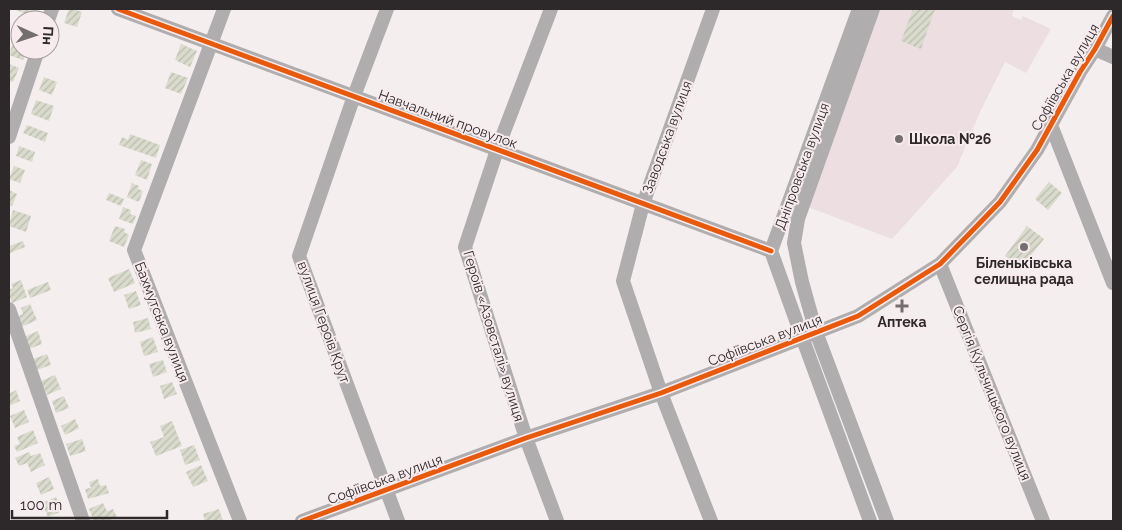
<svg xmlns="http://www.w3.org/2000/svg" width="1122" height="530" font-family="Raleway,sans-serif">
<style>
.built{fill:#ecdee1}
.building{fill:url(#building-hatch)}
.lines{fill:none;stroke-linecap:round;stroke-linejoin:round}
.minor{stroke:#afadae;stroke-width:14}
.cycleway-casing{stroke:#f8ebee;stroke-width:8}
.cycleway{stroke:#e8590c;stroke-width:5}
.poi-dot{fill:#736e6f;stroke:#f8ebee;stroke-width:2}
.labels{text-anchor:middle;stroke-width:4;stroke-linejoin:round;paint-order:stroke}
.street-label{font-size:14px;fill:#2d292a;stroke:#f8ebee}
.poi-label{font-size:14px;font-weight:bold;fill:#2d292a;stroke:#f8ebee}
</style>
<defs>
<pattern id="building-hatch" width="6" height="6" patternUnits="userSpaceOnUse" patternTransform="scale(1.25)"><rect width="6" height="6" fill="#d9dbcc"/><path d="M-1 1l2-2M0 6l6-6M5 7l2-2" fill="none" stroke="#bbbcaf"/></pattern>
</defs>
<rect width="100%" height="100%" fill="#f5eeef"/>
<path class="built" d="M879,9H1014L1012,16L1021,20L1023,16L1051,29L1026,73L1005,62L980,112L957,167L892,239L803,205Z"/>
<path class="building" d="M13,9H40L36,18Z
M69,9H73L82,12L77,27L64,23Z
M913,9H935L921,49L901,41Z
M13,43L20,46V50H26L23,60L9,55Z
M181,44L197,51L190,67L175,60Z
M9,64L19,68L13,82L9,81Z
M171,72L188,78L181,94L165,88Z
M44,77L57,82L52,95L39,90Z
M36,100L54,106L49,121L31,114Z
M27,125L48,133L45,142L23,133Z
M130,134L160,145L156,158L119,145L122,137L128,140Z
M19,146L35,152L32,162L16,156Z
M141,160L152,164L147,180L135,175Z
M14,166L25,170L20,183L9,179Z
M1049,182L1062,193L1048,210L1035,199Z
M132,183L139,186L138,189L143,191L139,202L127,197Z
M9,190L17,194L12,206L9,205Z
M109,193L124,199L121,206L106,200Z
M123,207L131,210L130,214L136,216L133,224L119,219Z
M13,210L31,216L26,232L9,226Z
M115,226L125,229L124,232L129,235L124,247L109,241Z
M1027,226L1044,239L1021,268L1005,256Z
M23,241L25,247L10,253L9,246Z
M129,269L135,283L114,292L108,278Z
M21,280L27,297L12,303L9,295V290L13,288L11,284Z
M48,282L51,290L30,298L27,290Z
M136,291L141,305L129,309L124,295Z
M30,304L37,320L21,327L16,317L23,314L21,308Z
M148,318L151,329L135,333L133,322Z
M38,331L42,344L29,349L24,337Z
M153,337L158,352L144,356L140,342Z
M47,354L51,365L37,370L33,359Z
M163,360L167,372L153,377L149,364Z
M55,375L61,389L47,395L41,381Z
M172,382L177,394L164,399L160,386Z
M16,390L20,401L9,406V394Z
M64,396L69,408L56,413L52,401Z
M24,410L29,422L15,428L10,416Z
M75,419L79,428L65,435L61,426Z
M172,421L182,446L156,456L150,442L164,437L160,426Z
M33,430L38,443L17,452L14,446L20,444L17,437Z
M82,439L86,451L70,456L66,444Z
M194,445L200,460L185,465L180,450Z
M29,452L31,456L40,453L45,465L31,472L27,463L19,466L15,458Z
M201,465L208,481L193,487L186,472Z
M49,477L54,489L41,495L36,483Z
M98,479L100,486L106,485L109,493L88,499L85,489L91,488L89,482Z
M56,497L62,511L48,517L42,503Z
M103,503L107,511L113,509L117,517L107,521H94L89,509Z
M219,509L223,521H205L203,514Z"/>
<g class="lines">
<path class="minor" d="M118,9L771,251
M224,9L134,250L240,521
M387,9L354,96L299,256L398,521
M551,9L497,150L465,247L526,438L557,521
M859,9L771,251L802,337L870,521
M873,9L798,219L794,243L802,282L816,332L887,521
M48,20L52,9
M1095,49L1113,57
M1051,125L1113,283
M9,137L38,50
M940,264L1043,521
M9,309L83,521
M302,521L526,438L661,393L858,316L940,264L1000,202L1037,150L1080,72L1095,49L1113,16
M711,521L661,393L623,281L643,204L713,9"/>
<g class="cycleway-casing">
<path id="cycleway" d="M118,9L771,251
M302,521L526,438L661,393L858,316L940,264L1000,202L1037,150L1080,72L1095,49L1113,16"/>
</g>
<use href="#cycleway" class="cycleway"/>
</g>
<g class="poi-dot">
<circle cx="899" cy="139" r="5"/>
<circle cx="1024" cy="247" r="5"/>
<path d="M899.5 298.5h5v5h5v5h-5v5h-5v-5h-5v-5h5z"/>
</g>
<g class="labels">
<g class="street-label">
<text transform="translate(1065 77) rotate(-60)" y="5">Софіївська вулиця</text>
<text transform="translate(448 119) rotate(20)" y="5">Навчальний провулок</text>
<text transform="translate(667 137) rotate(-70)" y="5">Заводська вулиця</text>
<text transform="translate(802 166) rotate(-70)" y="5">Дніпровська вулиця</text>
<text transform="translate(162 322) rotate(69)" y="5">Бахмутська вулиця</text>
<text transform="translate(324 322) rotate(70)" y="5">вулиця Героїв Крут</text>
<text transform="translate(494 336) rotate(73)" y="5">Героїв «Азовсталі» вулиця</text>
<text transform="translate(765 340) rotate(-21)" y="5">Софіївська вулиця</text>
<text transform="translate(992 393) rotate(68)" y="5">Сергія Кульчицького вулиця</text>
<text transform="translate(385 479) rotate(-20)" y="5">Софіївська вулиця</text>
</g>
<g class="poi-label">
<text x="909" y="144" text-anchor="start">Школа №26</text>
<text x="1024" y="268">Біленьківська<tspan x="1024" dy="16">селищна рада</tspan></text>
<text x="902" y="327">Аптека</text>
</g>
</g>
<rect width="1122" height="530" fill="none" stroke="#2d292a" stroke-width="20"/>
<g transform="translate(35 35) rotate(93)"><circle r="24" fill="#f8ebee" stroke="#a79da0"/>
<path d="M0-4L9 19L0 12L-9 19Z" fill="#736e6f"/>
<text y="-8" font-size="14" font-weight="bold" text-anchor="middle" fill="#2d292a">Пн</text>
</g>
<path d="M12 510v8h155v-8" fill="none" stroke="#2d292a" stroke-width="2.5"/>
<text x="20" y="510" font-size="15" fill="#2d292a" stroke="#f8ebee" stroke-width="4" paint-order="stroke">100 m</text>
</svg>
